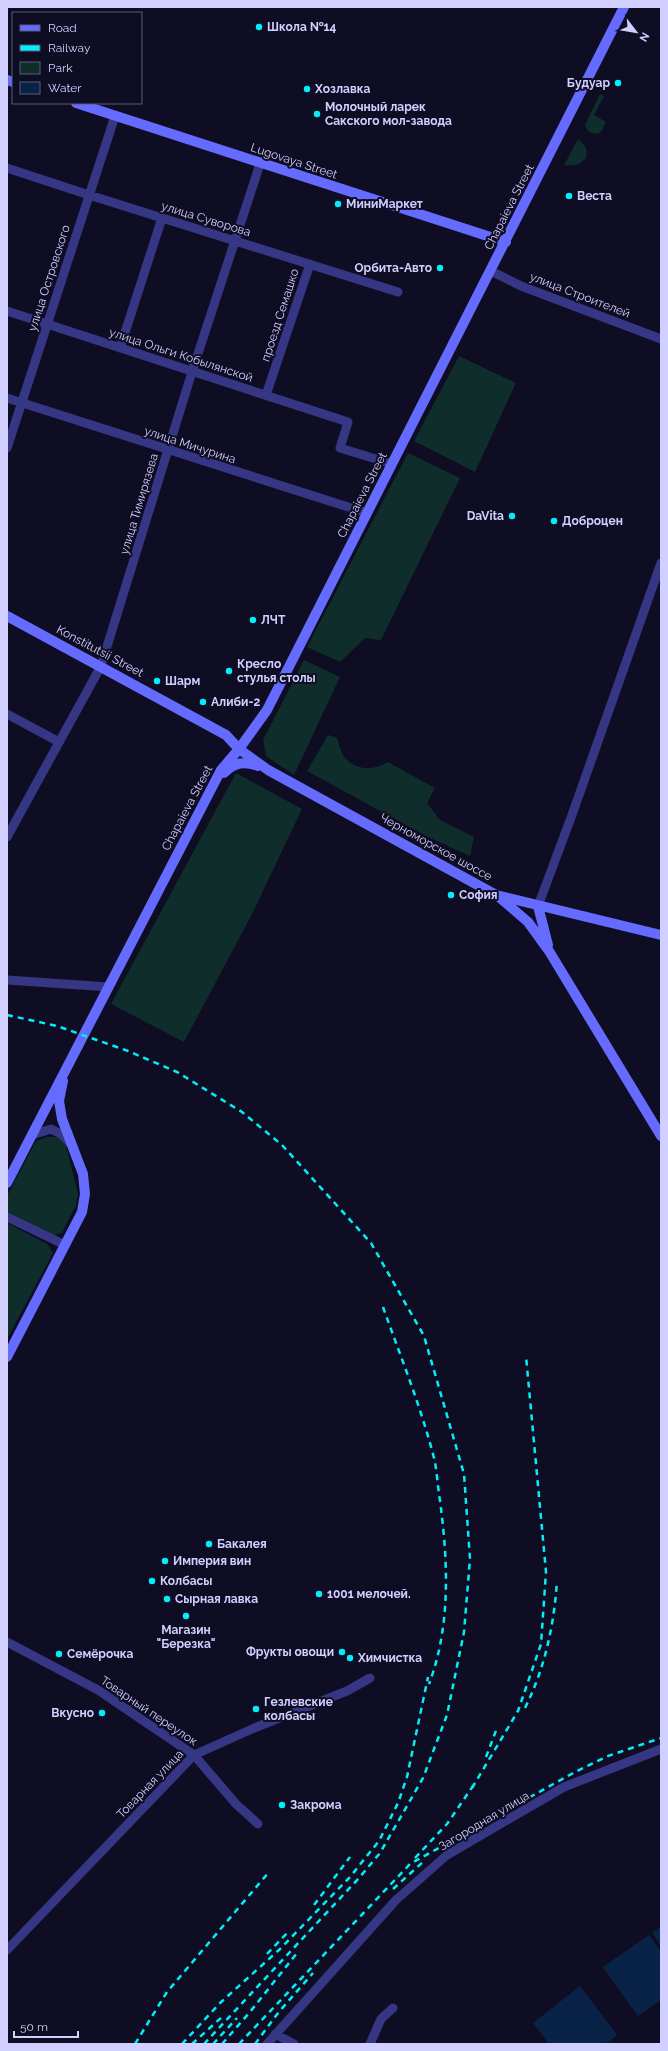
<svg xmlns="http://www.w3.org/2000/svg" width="668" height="2051" font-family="Raleway,sans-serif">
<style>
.green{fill:#0f2d2a}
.water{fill:#092346}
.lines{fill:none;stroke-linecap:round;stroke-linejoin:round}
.street{stroke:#353784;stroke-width:9}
.secondary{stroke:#666bff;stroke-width:10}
.rail{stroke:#00effa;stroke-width:2.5;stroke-dasharray:6 5;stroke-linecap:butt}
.poi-dot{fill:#00effa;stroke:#0f0d23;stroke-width:1.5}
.labels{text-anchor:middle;stroke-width:4;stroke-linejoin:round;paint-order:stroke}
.poi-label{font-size:12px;font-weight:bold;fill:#d1cfff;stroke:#0f0d23;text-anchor:start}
.street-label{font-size:12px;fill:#d1cfff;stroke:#0f0d23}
</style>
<rect width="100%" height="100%" fill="#0f0d23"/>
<path class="green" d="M600,94L604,96L594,115L606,122L602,131L597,134C590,133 588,132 585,125Z
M578,139C596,152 584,169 564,165Z
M459,356L516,383L475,472L414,441Z
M408,453L460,478L381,640L365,638L340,662L307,647Z
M304,660L340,677L294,775L266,756L263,740Z
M328,735L337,738C339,744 342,756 347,760C359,771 375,770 388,762L435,788L427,803L440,820L474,837L470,856L426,836L307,771Z
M236,773L302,809L251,916L184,1042L111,1004Z
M47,1137H58L66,1145L78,1194L76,1205L62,1233L51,1236L7,1213V1196L36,1141Z
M7,1223L47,1244L53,1253L7,1339Z"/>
<path class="water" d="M661,1926V1946L652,1933Z
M649,1935L661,1952V2000L638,2016L603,1967Z
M580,1986L617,2035L605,2044H549L533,2023Z"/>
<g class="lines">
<path class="street" d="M7,168L89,195L398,292
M491,271L521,286L661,339
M7,311L348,422L340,448L392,464
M120,348L162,218
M266,395L310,264
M7,398L367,513
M7,448L115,116
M7,714L59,742
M7,837L101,666L192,372L260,164
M538,906L572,815L661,563
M7,980L109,987
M32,1135L51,1129L61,1134L72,1145
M7,1217L65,1245
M7,1642L98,1690L194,1755L236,1804L258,1824
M7,1950L194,1755L252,1729L347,1691L370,1678
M275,2034L294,2044
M267,2044L396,1900L447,1855L564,1787L661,1749
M370,2044L381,2019L393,2008"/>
<path class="secondary" d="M7,80L13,82
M76,103L506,242
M7,616L226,735L239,749L268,770L496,895L661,935
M224,773C235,762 244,761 258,766
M499,897L528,922L549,951L661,1136
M538,906L548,945
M7,1183L221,770L239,749L267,710L624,7
M7,1357L82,1212L85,1194L83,1174L62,1119L59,1101L63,1081"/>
<path class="rail" d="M7,1015L57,1026L128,1051L177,1072L242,1112L282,1145L371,1243L424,1336L464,1474L470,1559L464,1632L447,1715L423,1778L380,1853L359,1878L204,2044
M383,1307C401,1358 422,1409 435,1462C437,1474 438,1488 440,1501C448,1561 451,1626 429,1684
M525,1708C545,1668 554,1625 557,1581
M486,1757L497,1728
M472,1788L518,1711L541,1644L546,1572L526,1356
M415,1858L447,1824L475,1783
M393,1889L424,1861
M314,1905L350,1857
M267,1954L289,1931
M135,2044L167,1992L269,1872
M182,2044L220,2003L280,1949L350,1877L379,1841L398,1803L407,1777L428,1677
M192,2044L223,2016
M213,2044L237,2018
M222,2044L250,2012L297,1953
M239,2044L410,1864L575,1772L608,1756L661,1738
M255,2044L278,2013L313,1973"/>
</g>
<g class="poi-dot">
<circle cx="259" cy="27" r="4"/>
<circle cx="618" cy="83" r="4"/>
<circle cx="307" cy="89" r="4"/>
<circle cx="317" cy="114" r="4"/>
<circle cx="569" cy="196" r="4"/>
<circle cx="338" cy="204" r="4"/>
<circle cx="440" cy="268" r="4"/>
<circle cx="512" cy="516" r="4"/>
<circle cx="554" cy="521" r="4"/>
<circle cx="253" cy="620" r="4"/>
<circle cx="229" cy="671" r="4"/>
<circle cx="157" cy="681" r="4"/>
<circle cx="203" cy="702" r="4"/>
<circle cx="451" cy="895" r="4"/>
<circle cx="209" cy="1544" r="4"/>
<circle cx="165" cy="1561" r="4"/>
<circle cx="152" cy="1581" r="4"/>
<circle cx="319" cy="1594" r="4"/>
<circle cx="167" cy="1599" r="4"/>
<circle cx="186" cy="1616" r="4"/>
<circle cx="342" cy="1652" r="4"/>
<circle cx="59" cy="1654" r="4"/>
<circle cx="350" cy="1658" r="4"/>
<circle cx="256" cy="1709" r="4"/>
<circle cx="102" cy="1713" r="4"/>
<circle cx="282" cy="1805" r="4"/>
</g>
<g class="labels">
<g class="poi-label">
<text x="267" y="31">Школа №14</text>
<text x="610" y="87" text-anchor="end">Будуар</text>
<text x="315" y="93">Хозлавка</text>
<text x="325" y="111">Молочный ларек<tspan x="325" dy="14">Сакского мол-завода</tspan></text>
<text x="577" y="200">Веста</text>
<text x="346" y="208">МиниМаркет</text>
<text x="432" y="272" text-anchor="end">Орбита-Авто</text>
<text x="504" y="520" text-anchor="end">DaVita</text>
<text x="562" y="525">Доброцен</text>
<text x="261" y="624">ЛЧТ</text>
<text x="237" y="668">Кресло<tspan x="237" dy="14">стулья столы</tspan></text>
<text x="165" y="685">Шарм</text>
<text x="211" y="706">Алиби-2</text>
<text x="459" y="899">София</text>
<text x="217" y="1548">Бакалея</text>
<text x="173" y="1565">Империя вин</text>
<text x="160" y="1585">Колбасы</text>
<text x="327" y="1598">1001 мелочей.</text>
<text x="175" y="1603">Сырная лавка</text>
<text x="186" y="1634" text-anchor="middle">Магазин<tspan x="186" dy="14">"Березка"</tspan></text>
<text x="334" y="1656" text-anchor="end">Фрукты овощи</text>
<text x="67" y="1658">Семёрочка</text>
<text x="358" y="1662">Химчистка</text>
<text x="264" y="1706">Гезлевские<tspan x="264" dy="14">колбасы</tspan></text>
<text x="94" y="1717" text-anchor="end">Вкусно</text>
<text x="290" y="1809">Закрома</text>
</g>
<g class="street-label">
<text transform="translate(294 161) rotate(18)" y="4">Lugovaya Street</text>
<text transform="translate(509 207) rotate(-63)" y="4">Chapaieva Street</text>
<text transform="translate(206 219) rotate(17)" y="4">улица Суворова</text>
<text transform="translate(49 278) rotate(-72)" y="4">улица Островского</text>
<text transform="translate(580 295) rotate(21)" y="4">улица Строителей</text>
<text transform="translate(280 315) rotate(-72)" y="4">проезд Семашко</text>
<text transform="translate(181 355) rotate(18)" y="4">улица Ольги Кобылянской</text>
<text transform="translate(190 445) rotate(18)" y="4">улица Мичурина</text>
<text transform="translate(362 495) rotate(-63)" y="4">Chapaieva Street</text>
<text transform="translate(139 504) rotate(-73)" y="4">улица Тимирязева</text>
<text transform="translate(100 651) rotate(28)" y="4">Konstitutsii Street</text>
<text transform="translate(187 808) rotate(-62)" y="4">Chapaieva Street</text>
<text transform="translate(436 847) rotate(29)" y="4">Черноморское шоссе</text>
<text transform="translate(149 1711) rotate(34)" y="4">Товарный переулок</text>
<text transform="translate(150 1784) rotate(-46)" y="4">Товарная улица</text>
<text transform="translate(484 1821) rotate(-31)" y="4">Загородная улица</text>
</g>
</g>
<rect width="668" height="2051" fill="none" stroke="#d1cfff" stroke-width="16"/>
<rect x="12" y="12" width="130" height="92" fill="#0f0d23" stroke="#5d5b7b"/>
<rect x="20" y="25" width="20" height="6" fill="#666bff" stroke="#5d5b7b"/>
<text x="48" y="32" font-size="12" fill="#d1cfff">Road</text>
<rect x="20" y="45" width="20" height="6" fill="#00effa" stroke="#5d5b7b"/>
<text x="48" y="52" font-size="12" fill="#d1cfff">Railway</text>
<rect x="20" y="62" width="20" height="12" fill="#0f2d2a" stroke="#5d5b7b"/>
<text x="48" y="72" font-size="12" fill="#d1cfff">Park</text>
<rect x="20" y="82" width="20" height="12" fill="#092346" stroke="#5d5b7b"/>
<text x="48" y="92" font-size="12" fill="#d1cfff">Water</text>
<g transform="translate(636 32) rotate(121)" stroke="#0f0d23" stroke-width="3" paint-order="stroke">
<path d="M0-3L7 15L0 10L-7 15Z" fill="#d1cfff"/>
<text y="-6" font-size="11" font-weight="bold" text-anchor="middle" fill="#d1cfff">N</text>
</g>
<path d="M14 2031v6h64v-6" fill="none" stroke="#d1cfff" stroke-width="2"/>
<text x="20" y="2031" font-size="12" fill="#d1cfff" stroke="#0f0d23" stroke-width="3" paint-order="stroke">50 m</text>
</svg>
